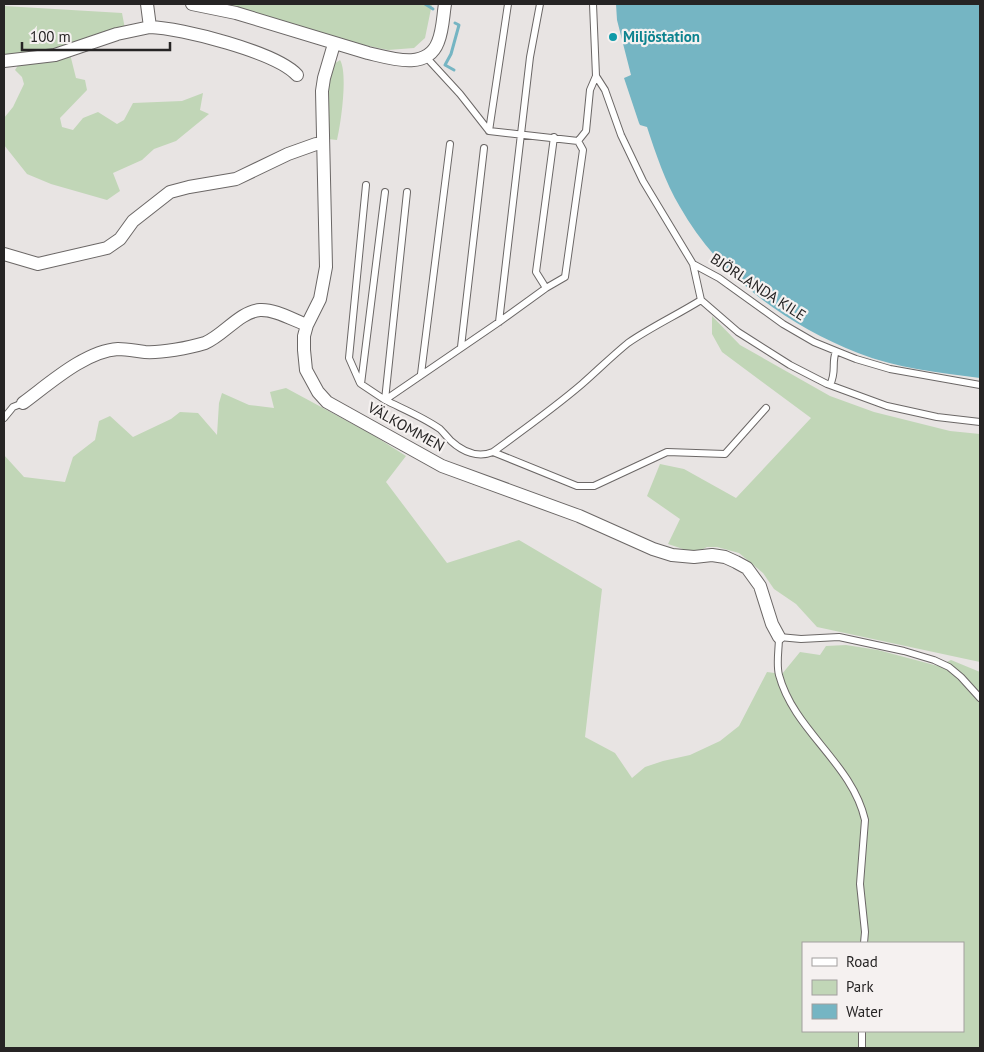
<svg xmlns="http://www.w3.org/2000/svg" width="984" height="1052" font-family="'PT Sans',sans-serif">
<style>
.green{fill:#c1d6b7;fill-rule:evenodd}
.water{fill:#75b5c3}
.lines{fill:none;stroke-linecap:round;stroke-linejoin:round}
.stream{stroke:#75b5c3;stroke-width:3}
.service-casing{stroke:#6b6766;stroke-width:8}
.minor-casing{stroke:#6b6766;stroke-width:14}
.service{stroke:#fff;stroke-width:6}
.minor{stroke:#fff;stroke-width:12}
.culture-dot{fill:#0f9aa8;stroke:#f5f1f0;stroke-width:2}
.labels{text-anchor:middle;stroke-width:4.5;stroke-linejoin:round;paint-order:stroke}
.culture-label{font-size:15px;font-weight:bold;fill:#0d838f;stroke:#f5f1f0;text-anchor:start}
.street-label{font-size:15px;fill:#262424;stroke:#f5f1f0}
</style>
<rect width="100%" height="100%" fill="#e8e4e3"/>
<path class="green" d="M222,4H432L425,38L414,48L388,50L339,40Z
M4,6L122,13L125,29L60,51L4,58Z
M70,54L76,78L85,80L87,90L60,118L62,127L73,130L83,118L98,112L117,124L124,120L133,103L182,101L203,93L200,110L209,114L176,141L154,149L142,160L113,173L120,191L107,200L51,184L27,174L4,145V118L13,107L24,84L22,77L15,70L19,64Z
M340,60C348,73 341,123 337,140L328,139L327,89L334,64Z
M712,316L740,345L830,396L874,412L950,431L980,434V662L817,627L796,604L774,589L763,573L739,553L717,547H707L701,550H686L668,544L680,519L647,496L660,464L684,469L736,498L811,418L722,352L712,334Z
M286,388L373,435L406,456L386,482L447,563L519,540L602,589L585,737L615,753L632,778L645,767L663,761L690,755L720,741L739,726L767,672L782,674L800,652L820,655L826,646L846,645L878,650L938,666L951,660L980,672V1048H4V455L24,477L65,482L73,457L95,440L99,421L110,416L133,437L171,419L180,412L198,413L217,435L219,403L222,393L249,405L274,408L270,392ZM803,943H963V1031H803Z"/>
<path class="water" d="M616,4H980V378C940,373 896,368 858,353C785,324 719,276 680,207C665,182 656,154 647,127L640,125L639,123L624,78L631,75L617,20Z"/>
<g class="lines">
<path class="stream" d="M425,4L433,9
M454,70L445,65L451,54L459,25L455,23"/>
<g class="service-casing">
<path id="service" d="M593,4L596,76L605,90L621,135L643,181L693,264L719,278L783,324L814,342L836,351L856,359L890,369L980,385
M426,57L460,94L489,131L578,141L586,131L590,90L596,76
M489,131L508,4
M385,192L361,384L385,400L499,322L546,288L565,277L583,150L578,141
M407,192L385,400C403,409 423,417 440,429C444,433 447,437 451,441C463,452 478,458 493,452
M693,264L701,300L738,332L790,365L827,384L887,406L937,417L980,422
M546,288L536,272L554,137
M701,300C677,315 651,327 628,343C612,356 598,370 582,384C554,408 523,430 493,452L577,486H594L667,452L725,454L766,408
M499,322L530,57L540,4
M461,347L484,148
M421,374L450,144
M360,383L349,358L366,185
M830,385C837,371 831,364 836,351
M4,418L13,407L23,403
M864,943L865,932L860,884L865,820C852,763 794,731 779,675C776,664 779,649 779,637L801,639L839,637L904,651L934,660L949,667L961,677L980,698
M862,1031V1048"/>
</g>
<g class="minor-casing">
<path id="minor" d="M147,4L150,27C181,28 276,52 297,75
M192,4L236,13L368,53C390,58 427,71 438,42C443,30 443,16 445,4
M334,44L324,78L322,91L326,267L320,299L307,325L304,336V350L306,370L318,392L327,402L442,466L579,516L653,549L672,555L694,557L712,555L725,557L736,562L747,568L760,586L772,624L779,637
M4,61L55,55L117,34L150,27
M4,254L38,264L107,248L120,239L133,221L170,192L189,187L236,179L288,154L316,144H323
M23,403C49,384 85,351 118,349C127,349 136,351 145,352C161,353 189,348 205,343C224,335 239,312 260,310C275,309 293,320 307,325"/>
</g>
<use href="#service" class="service"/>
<use href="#minor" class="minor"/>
</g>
<circle class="culture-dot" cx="613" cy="37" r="5"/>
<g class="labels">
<g class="culture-label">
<text x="623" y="42">Miljöstation</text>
</g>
<g class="street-label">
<text transform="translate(758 287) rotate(33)" y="5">BJÖRLANDA KILE</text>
<text transform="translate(406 427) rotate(29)" y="5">VÄLKOMMEN</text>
</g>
</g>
<rect width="984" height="1052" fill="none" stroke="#262424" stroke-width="10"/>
<rect x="802" y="942" width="162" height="90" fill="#f5f1f0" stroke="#a29f9e"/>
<rect x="812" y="958" width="25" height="8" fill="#ffffff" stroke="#a29f9e"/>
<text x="846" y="967" font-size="15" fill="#262424">Road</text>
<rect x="812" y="980" width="25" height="15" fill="#c1d6b7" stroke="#a29f9e"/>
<text x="846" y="992" font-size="15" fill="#262424">Park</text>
<rect x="812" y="1004" width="25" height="15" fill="#75b5c3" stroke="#a29f9e"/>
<text x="846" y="1017" font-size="15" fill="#262424">Water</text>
<path d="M22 42v8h148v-8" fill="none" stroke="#262424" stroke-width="2.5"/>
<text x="30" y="42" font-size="15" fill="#262424" stroke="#f5f1f0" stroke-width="4" paint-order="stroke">100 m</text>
</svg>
